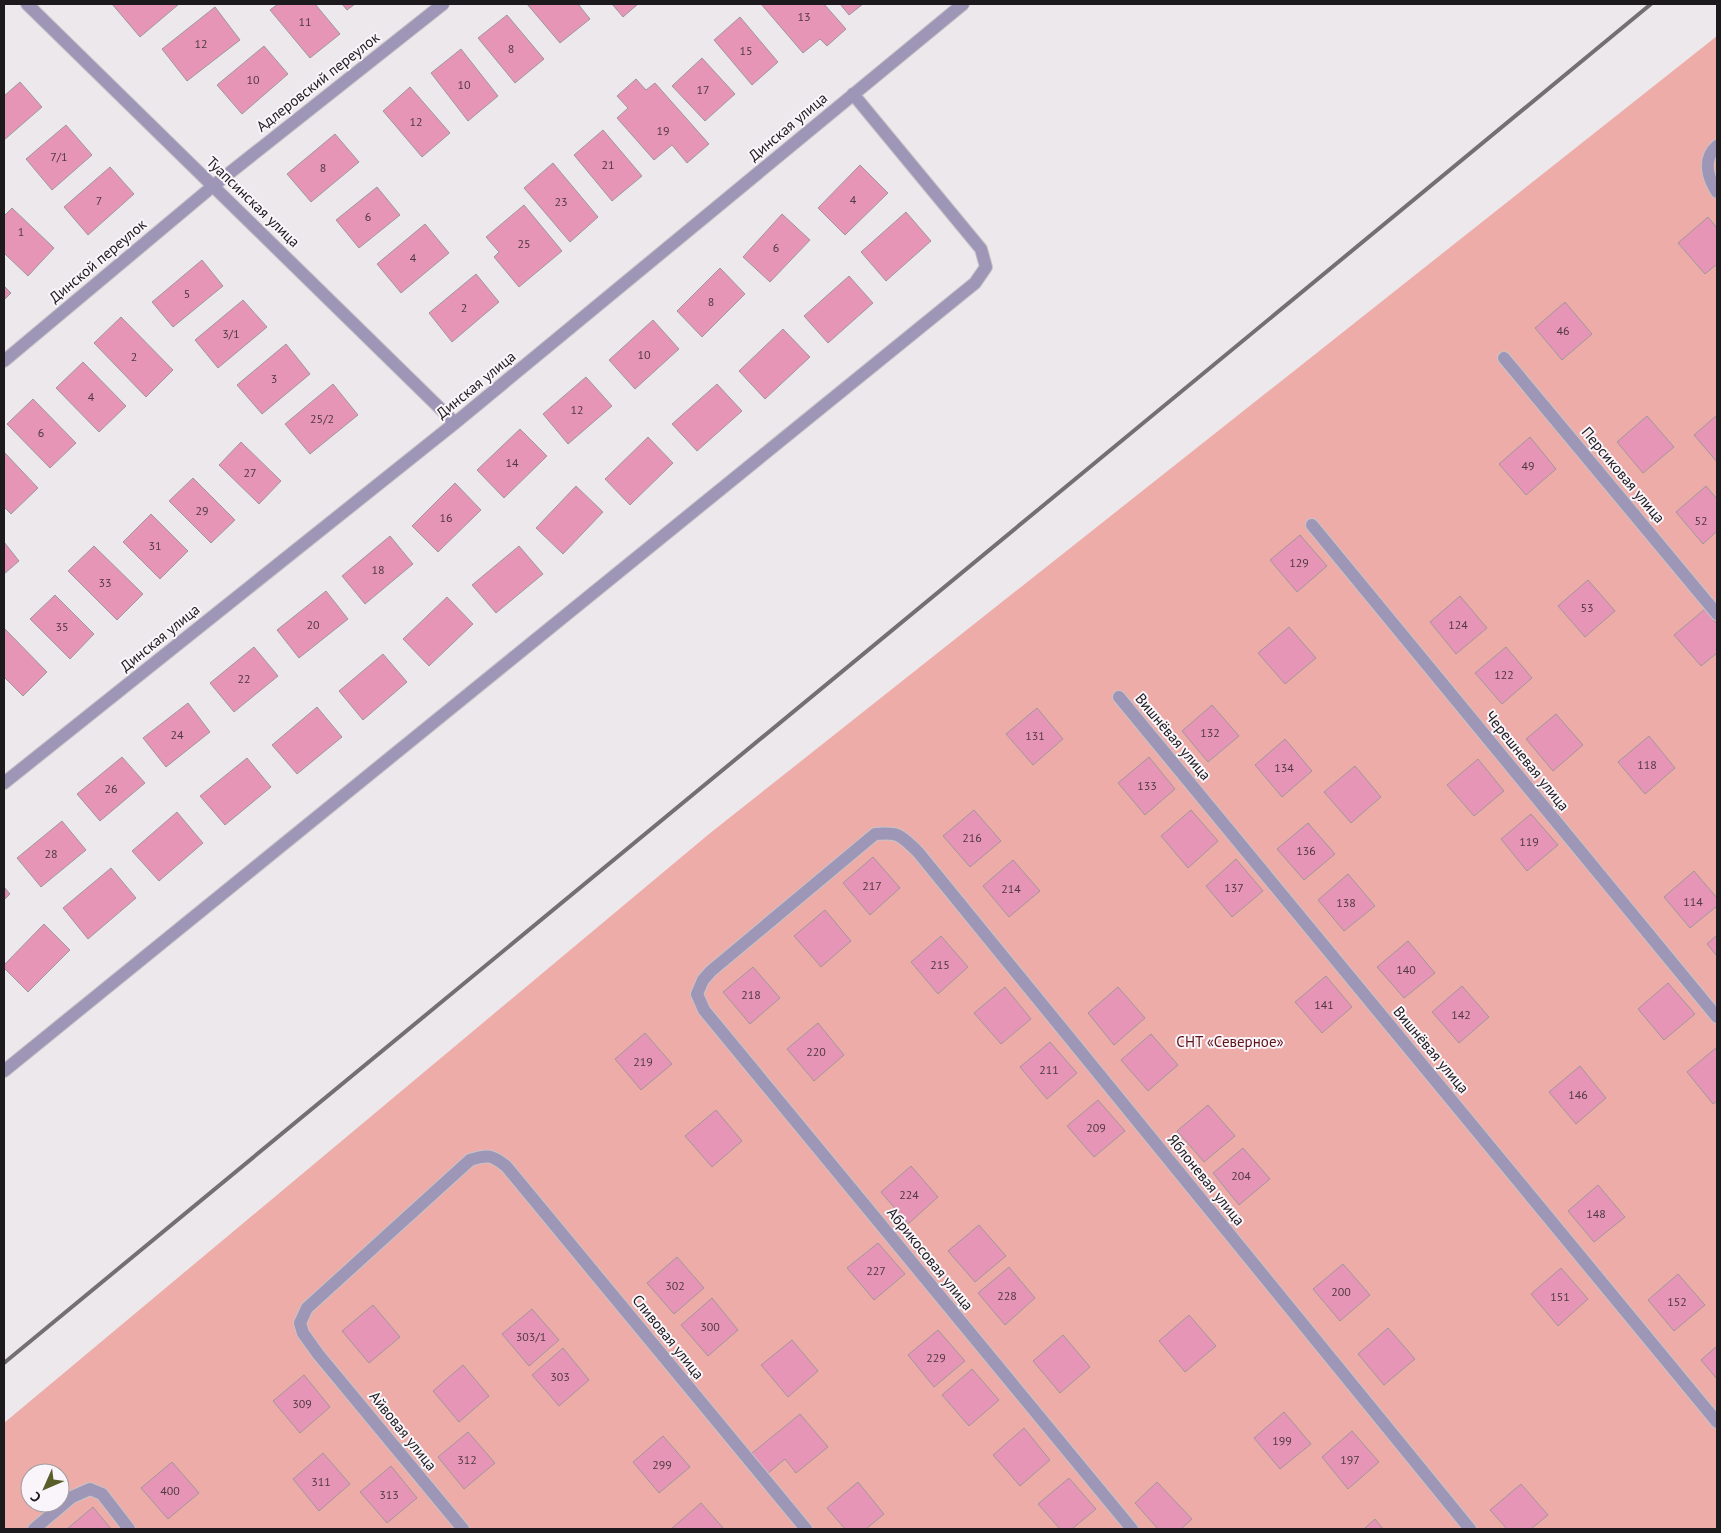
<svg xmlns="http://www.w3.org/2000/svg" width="1721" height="1533" font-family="'PT Sans',sans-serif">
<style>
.green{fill:#eeaca8;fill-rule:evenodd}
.building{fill:#e795b6;stroke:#9e989a}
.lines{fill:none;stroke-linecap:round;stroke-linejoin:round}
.street-casing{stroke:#c7c3c7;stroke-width:14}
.street{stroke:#9d96b6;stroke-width:12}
.rail{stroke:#737073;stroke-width:4}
.labels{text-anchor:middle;stroke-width:4;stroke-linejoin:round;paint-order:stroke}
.number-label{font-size:12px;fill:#4f3942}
.street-label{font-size:15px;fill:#1c1a1c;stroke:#f9f5fa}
.park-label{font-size:15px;fill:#601317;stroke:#f9f5fa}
</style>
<rect width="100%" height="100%" fill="#ece8ec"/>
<path class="green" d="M1717,36V1529H4V1423L709,834ZM30,1473H60V1503H30Z"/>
<path class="building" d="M112,4H179L140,37Z
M278,4H315L340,34L310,58L270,10Z
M342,4H355L347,10Z
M527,4H578L590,19L560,43Z
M612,4H638L623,17Z
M761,4H824L846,29L827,46L820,39L803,53Z
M840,4H863L849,15Z
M215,7L240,40L187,81L162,49Z
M507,15L544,59L515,83L478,38Z
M740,17L778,62L752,85L714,40Z
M264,46L288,74L242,114L217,85Z
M461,49L498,96L468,121L431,73Z
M702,58L735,94L705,121L672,86Z
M636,79L646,90L655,83L709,144L687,163L672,145L654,160L617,118L628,108L617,96Z
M20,82L42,107L4,140V96Z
M410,87L450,133L422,157L383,111Z
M66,125L92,155L52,190L26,159Z
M603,130L642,176L612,201L574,155Z
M335,134L359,162L311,202L287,174Z
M553,163L598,217L570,242L524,188Z
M860,165L888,193L845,235L818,208Z
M110,167L134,194L88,235L64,207Z
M377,187L400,215L359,248L336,220Z
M524,205L562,251L519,287L494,257L499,252L486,237Z
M12,208L54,248L28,276L4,253V216Z
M906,212L931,241L886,281L861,252Z
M782,214L810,240L770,282L743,257Z
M1708,217L1717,228V264L1705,274L1678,243Z
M425,224L449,253L401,293L377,264Z
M202,260L223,286L173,327L152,302Z
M720,268L745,294L702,337L677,311Z
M476,274L499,302L452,342L429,313Z
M849,276L873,303L828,343L804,316Z
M4,286L11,293L4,300Z
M243,300L267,327L218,368L195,340Z
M1565,302L1592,334L1562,360L1535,328Z
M121,317L173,370L146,397L94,343Z
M653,320L679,349L635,389L609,360Z
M783,329L810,357L765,399L739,371Z
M286,344L310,374L262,414L237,385Z
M83,362L126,406L99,432L56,388Z
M586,377L612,406L568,444L543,414Z
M333,384L358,415L310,454L285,424Z
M717,384L742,411L697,451L672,424Z
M33,399L76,443L50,468L7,424Z
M1717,415V462L1694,435Z
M1647,416L1674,447L1643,473L1617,442Z
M520,429L547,456L504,498L477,470Z
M648,437L673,463L630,505L605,479Z
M1530,437L1556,469L1526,495L1499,464Z
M241,442L281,481L259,504L219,465Z
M4,452L38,488L11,514L4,507Z
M193,478L235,520L211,543L169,501Z
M455,483L481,510L438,552L412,526Z
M576,486L603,512L563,554L536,528Z
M1706,486L1717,499V531L1703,544L1676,512Z
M151,514L188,551L160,579L123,542Z
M1300,535L1327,566L1297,592L1270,560Z
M390,536L413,564L365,604L342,576Z
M4,542L19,561L4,574Z
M94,546L143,594L117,620L68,571Z
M519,546L543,574L496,613L472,585Z
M1588,580L1615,611L1585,637L1558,606Z
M326,591L348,619L299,658L277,630Z
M55,595L94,634L70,659L30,619Z
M1460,596L1487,628L1456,654L1430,622Z
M447,597L473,624L429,666L403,639Z
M1705,609L1717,624V653L1701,666L1674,635Z
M1289,627L1316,658L1285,684L1258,653Z
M4,628L47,672L23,696L4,677Z
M254,647L278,676L234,712L210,683Z
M1506,647L1532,678L1502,704L1475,673Z
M383,654L407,682L363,720L339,691Z
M188,703L210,732L166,767L143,738Z
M1212,705L1239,736L1208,762L1182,731Z
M317,707L342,737L297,774L272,745Z
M1037,708L1063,739L1033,765L1006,734Z
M1556,714L1583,745L1553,771L1526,739Z
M1649,736L1675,768L1645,794L1618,762Z
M1285,739L1312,771L1282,797L1255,765Z
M122,757L145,783L100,821L77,794Z
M1149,757L1175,789L1145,815L1118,783Z
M247,758L271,787L225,825L200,796Z
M1478,759L1504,791L1474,816L1447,785Z
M1355,766L1381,797L1351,823L1324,792Z
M974,810L1001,841L970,867L943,836Z
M1191,810L1218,841L1188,868L1161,836Z
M177,812L203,843L159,881L132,851Z
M1531,814L1558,845L1527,871L1501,839Z
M62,821L86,850L41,887L17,858Z
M1308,823L1335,854L1304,880L1277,849Z
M873,857L900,888L870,915L843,883Z
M1236,859L1263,891L1232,917L1206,886Z
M1013,860L1040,891L1009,917L983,886Z
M111,868L136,898L88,939L63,908Z
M1694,871L1717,898V906L1690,928L1664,897Z
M1348,874L1375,906L1344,931L1318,900Z
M4,887L10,894L4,900Z
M825,910L851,941L821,967L794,936Z
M44,924L70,950L28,992L4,968V965Z
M1717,935V956L1707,944Z
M941,936L968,967L938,994L911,962Z
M1408,941L1435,973L1404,998L1377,967Z
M753,967L780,998L750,1024L723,992Z
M1326,976L1352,1007L1322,1033L1295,1002Z
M1668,983L1695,1014L1664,1040L1638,1009Z
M1462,986L1489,1017L1459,1043L1432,1012Z
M1005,987L1031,1019L1001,1044L974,1013Z
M1118,987L1145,1018L1114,1045L1088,1013Z
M818,1023L844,1055L814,1081L787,1049Z
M645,1033L672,1064L641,1090L615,1059Z
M1151,1034L1178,1065L1148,1091L1121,1060Z
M1050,1042L1077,1073L1047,1099L1020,1067Z
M1717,1047V1101L1713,1104L1687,1072Z
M1580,1066L1606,1098L1576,1124L1549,1092Z
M1098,1100L1125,1131L1094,1157L1067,1126Z
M1208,1105L1235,1136L1204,1162L1177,1131Z
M716,1110L742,1141L712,1167L685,1136Z
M1243,1148L1270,1179L1239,1205L1213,1173Z
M911,1166L938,1197L908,1224L881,1192Z
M1598,1185L1625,1217L1594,1242L1568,1211Z
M979,1225L1006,1256L975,1282L948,1251Z
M878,1243L905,1274L874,1300L847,1268Z
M677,1257L704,1288L674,1314L647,1283Z
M1343,1264L1370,1295L1340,1321L1313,1289Z
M1009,1267L1035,1298L1005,1325L978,1293Z
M1561,1268L1588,1299L1558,1326L1531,1294Z
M1678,1274L1705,1305L1674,1331L1648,1300Z
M712,1298L738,1330L708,1356L681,1325Z
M373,1305L400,1337L369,1363L342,1331Z
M532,1309L559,1340L529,1366L502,1334Z
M1189,1315L1216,1346L1185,1372L1159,1341Z
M1388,1328L1415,1359L1384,1385L1358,1354Z
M938,1330L965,1361L934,1387L908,1355Z
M1063,1335L1090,1367L1060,1393L1033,1361Z
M792,1340L818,1371L788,1397L761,1365Z
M1717,1346V1379L1701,1360Z
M563,1348L589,1380L559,1406L532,1375Z
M463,1365L489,1396L459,1422L433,1391Z
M972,1369L999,1400L969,1426L942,1395Z
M304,1375L330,1407L300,1433L273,1401Z
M1284,1412L1311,1444L1280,1469L1254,1438Z
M800,1414L828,1447L796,1473L785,1459L767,1474L751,1454Z
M1024,1428L1050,1460L1020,1486L993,1455Z
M1352,1431L1379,1462L1348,1489L1322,1457Z
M468,1432L495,1463L464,1489L438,1457Z
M663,1436L690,1467L659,1493L633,1462Z
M323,1453L350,1484L319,1511L293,1479Z
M172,1462L199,1493L168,1519L141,1488Z
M391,1466L417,1498L387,1523L360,1492Z
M1069,1478L1096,1509L1072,1529H1060L1038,1504Z
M858,1482L884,1514L866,1529H845L827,1508Z
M1157,1482L1192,1519L1181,1529H1158L1135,1503Z
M1521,1484L1548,1515L1531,1529H1507L1490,1510Z
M701,1503L724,1529H671Z
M93,1507L111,1529H67Z
M1375,1519L1383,1529H1364Z"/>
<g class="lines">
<g class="street-casing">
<path id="street" d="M27,4L455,423
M1717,146C1702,159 1708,178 1717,192
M1504,358L1717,614
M4,361L213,186L443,4
M1312,525L1717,1017
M1119,697L1717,1422
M4,783L455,423L963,4
M4,1071L975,283L986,267L981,249L853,94
M34,1529L72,1497L90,1489L102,1494L129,1529
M463,1529L318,1354L303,1333L300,1323L307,1308L470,1160C488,1154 492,1155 506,1166L806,1529
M1132,1529L704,1010L697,994L703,980L711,971L875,834C900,832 900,835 918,852L1470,1529"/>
</g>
<use href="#street" class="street"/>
<path class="rail" d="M4,1363L1651,4"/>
</g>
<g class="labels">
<g class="number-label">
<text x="804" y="21">13</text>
<text x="305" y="26">11</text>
<text x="201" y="48">12</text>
<text x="511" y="53">8</text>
<text x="746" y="55">15</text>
<text x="253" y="84">10</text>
<text x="464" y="89">10</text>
<text x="703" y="94">17</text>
<text x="416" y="126">12</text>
<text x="663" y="135">19</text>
<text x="59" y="161">7/1</text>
<text x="608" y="169">21</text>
<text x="323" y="172">8</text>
<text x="853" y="204">4</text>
<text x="99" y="205">7</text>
<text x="561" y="206">23</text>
<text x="368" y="221">6</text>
<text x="21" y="236">1</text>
<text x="524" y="248">25</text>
<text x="776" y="252">6</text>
<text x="413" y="262">4</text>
<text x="187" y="298">5</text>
<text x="711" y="306">8</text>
<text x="464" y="312">2</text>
<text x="1563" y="335">46</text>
<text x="231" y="338">3/1</text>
<text x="644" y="359">10</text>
<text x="134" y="361">2</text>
<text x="274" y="383">3</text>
<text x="91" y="401">4</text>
<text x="577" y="414">12</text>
<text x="322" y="423">25/2</text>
<text x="41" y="437">6</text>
<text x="512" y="467">14</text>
<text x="1528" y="470">49</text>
<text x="250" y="477">27</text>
<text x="202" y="515">29</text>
<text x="446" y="522">16</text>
<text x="1701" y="525">52</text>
<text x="155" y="550">31</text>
<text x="1299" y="567">129</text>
<text x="378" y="574">18</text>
<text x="105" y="587">33</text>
<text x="1587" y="612">53</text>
<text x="313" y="629">20</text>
<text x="1458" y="629">124</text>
<text x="62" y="631">35</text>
<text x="1504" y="679">122</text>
<text x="244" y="683">22</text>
<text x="1210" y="737">132</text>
<text x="177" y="739">24</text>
<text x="1035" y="740">131</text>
<text x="1647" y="769">118</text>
<text x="1284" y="772">134</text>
<text x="1147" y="790">133</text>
<text x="111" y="793">26</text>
<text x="972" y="842">216</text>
<text x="1529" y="846">119</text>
<text x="1306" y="855">136</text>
<text x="51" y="858">28</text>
<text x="872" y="890">217</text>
<text x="1234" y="892">137</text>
<text x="1011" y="893">214</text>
<text x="1693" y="906">114</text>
<text x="1346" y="907">138</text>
<text x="940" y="969">215</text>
<text x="1406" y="974">140</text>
<text x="751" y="999">218</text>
<text x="1324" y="1009">141</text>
<text x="1461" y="1019">142</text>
<text x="816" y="1056">220</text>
<text x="643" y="1066">219</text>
<text x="1049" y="1074">211</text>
<text x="1578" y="1099">146</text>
<text x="1096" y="1132">209</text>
<text x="1241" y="1180">204</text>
<text x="909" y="1199">224</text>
<text x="1596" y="1218">148</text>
<text x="876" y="1275">227</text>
<text x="675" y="1290">302</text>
<text x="1341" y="1296">200</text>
<text x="1007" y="1300">228</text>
<text x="1560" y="1301">151</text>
<text x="1677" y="1306">152</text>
<text x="710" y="1331">300</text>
<text x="531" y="1341">303/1</text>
<text x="936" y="1362">229</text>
<text x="560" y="1381">303</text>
<text x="302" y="1408">309</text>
<text x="1282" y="1445">199</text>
<text x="467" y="1464">312</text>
<text x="1350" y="1464">197</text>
<text x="662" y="1469">299</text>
<text x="321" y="1486">311</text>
<text x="170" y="1495">400</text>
<text x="389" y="1499">313</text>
</g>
<g class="street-label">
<text transform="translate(318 82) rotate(-38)" y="5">Адлеровский переулок</text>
<text transform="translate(788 127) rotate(-40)" y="5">Динская улица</text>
<text transform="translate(253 202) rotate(44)" y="5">Туапсинская улица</text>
<text transform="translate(98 261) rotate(-40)" y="5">Динской переулок</text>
<text transform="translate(476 385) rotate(-39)" y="5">Динская улица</text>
<text transform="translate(1623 475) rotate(50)" y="5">Персиковая улица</text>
<text transform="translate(160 638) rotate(-39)" y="5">Динская улица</text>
<text transform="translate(1173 737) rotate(50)" y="5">Вишнёвая улица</text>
<text transform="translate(1527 761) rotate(51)" y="5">Черешневая улица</text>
<text transform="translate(1431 1050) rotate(50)" y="5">Вишнёвая улица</text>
<text transform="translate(1206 1180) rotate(51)" y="5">Яблоневая улица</text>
<text transform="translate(930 1259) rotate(51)" y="5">Абрикосовая улица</text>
<text transform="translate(668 1337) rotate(51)" y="5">Сливовая улица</text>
<text transform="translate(403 1431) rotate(51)" y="5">Айвовая улица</text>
</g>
<g class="park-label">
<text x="1230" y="1047">СНТ «Северное»</text>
</g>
</g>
<rect width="1721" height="1533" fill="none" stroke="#1c1a1c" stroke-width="10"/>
<g transform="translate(45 1488) rotate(225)"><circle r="24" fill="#f9f5fa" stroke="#a19da1"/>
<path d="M0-4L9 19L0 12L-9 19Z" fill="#5a5c29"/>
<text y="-8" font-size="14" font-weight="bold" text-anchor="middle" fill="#1c1a1c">С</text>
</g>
</svg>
